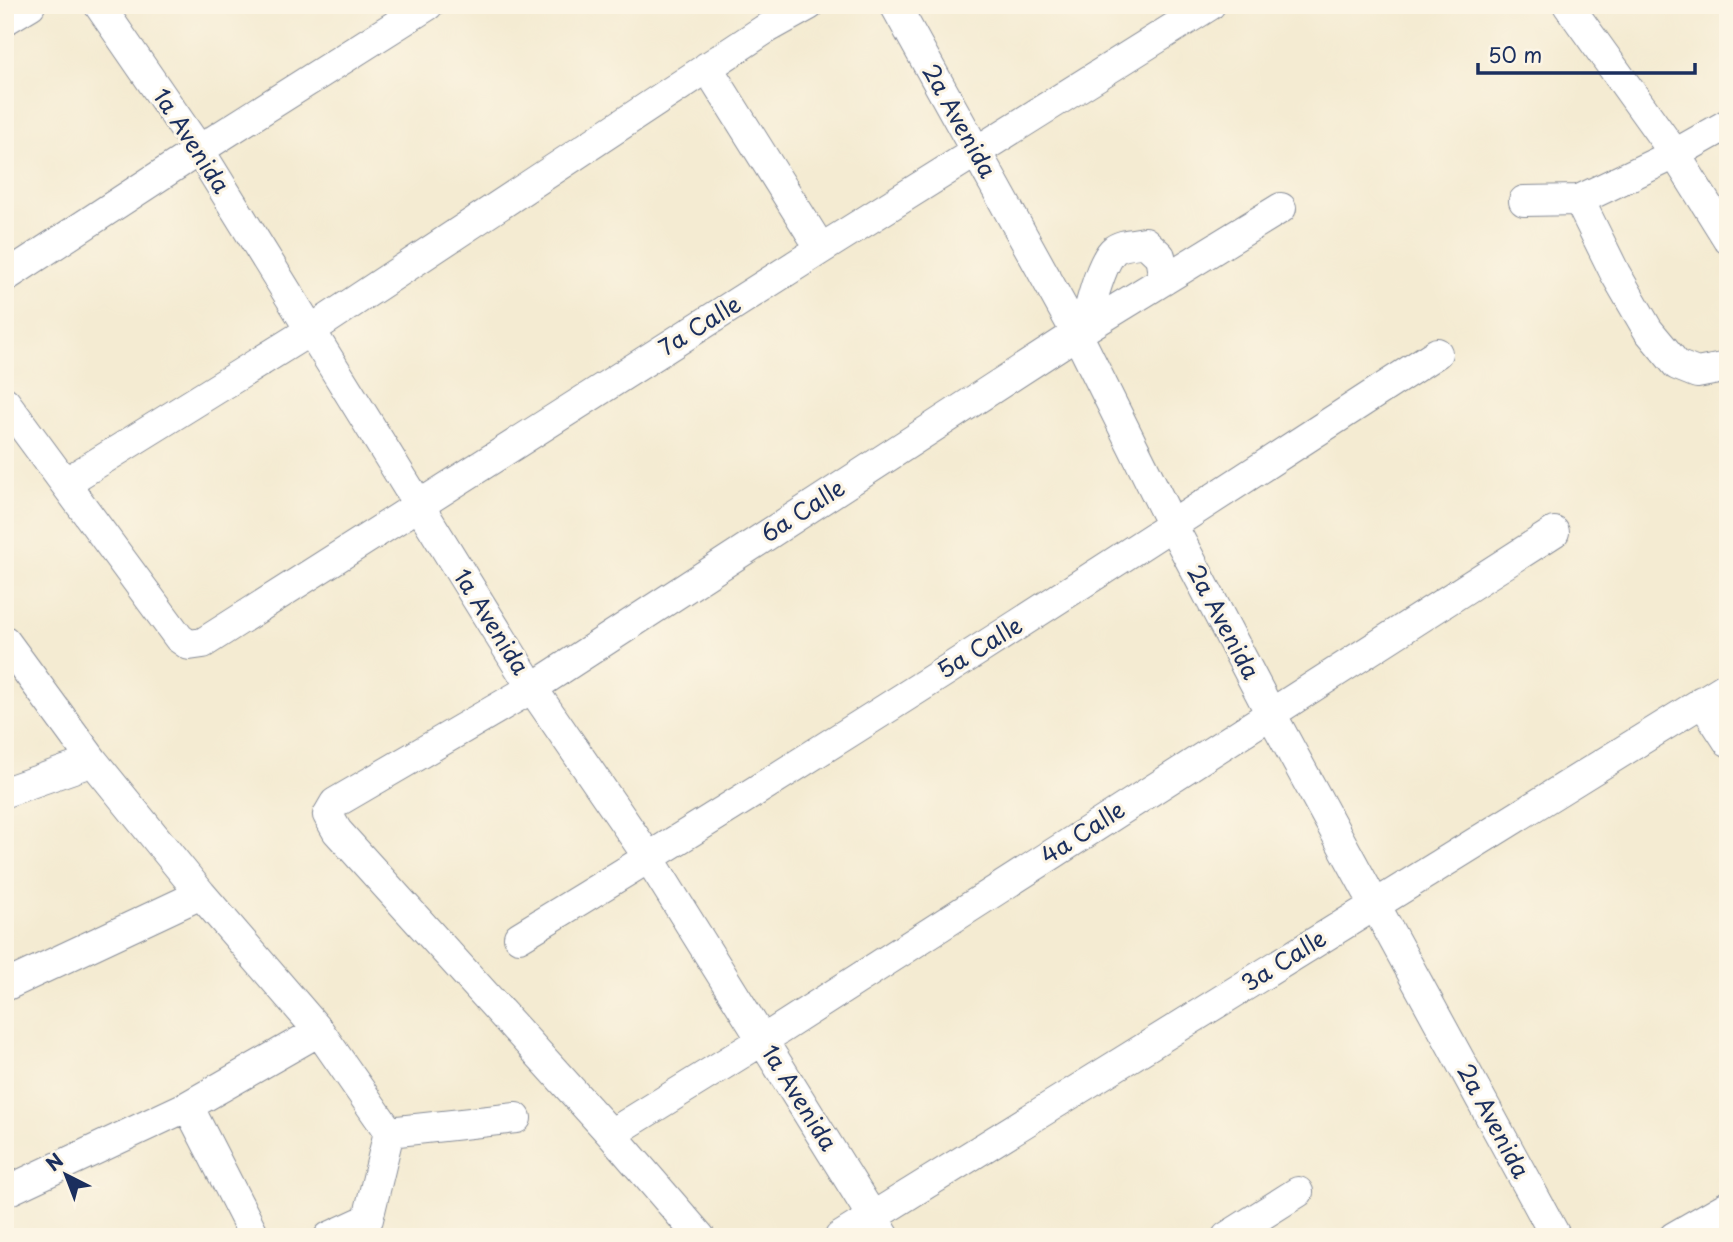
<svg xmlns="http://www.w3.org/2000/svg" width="1733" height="1242" font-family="'Playpen Sans',sans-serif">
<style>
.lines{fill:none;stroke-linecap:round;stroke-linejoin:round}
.minor-casing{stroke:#888d98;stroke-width:32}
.minor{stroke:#fff;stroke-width:30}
.labels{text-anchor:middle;stroke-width:6;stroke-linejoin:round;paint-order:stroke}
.street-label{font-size:23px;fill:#1b2f5e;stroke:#fcf5e5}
</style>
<rect width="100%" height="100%" fill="#fcf5e5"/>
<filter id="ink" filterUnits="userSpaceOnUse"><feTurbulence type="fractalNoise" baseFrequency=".0143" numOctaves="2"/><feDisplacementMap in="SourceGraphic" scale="14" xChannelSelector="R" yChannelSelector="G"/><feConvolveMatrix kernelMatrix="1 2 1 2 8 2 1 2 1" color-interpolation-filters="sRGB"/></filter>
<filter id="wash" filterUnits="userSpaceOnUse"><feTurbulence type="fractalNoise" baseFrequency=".00686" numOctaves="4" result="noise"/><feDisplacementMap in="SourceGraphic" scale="28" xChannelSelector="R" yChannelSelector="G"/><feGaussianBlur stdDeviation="1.57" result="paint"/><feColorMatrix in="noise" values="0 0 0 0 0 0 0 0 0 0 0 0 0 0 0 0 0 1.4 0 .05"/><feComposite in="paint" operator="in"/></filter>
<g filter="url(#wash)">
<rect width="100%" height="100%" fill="#f4ebd2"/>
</g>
<g filter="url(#ink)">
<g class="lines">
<g class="minor-casing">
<path id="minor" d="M99,5L199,150L532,688L649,858L885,1237
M895,5L1077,334L1172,525L1270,712L1556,1237
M1568,5L1675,154L1728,239
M5,20L30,5
M707,67L821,249
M1579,200L1615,273L1648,330L1677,365L1697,373L1728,367
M1524,201L1579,200L1675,154L1728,124
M5,277L199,150L428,5
M1084,329C1090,309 1099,266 1113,251C1120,244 1135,244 1145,242L1160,256L1164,280
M5,402L179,638L189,645L203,643L821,249L1210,5
M65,483L311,330L764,30L809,5
M5,641L93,761L201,894L319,1031L389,1132L368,1219
M1702,701L1728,741
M5,792L93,761
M519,937C829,749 1133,551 1437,353
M5,986L201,894
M188,1106L255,1237
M389,1132L516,1118
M611,1134L763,1040L1554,532
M5,1192L188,1106L319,1031
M329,1237L368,1219
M700,1237L611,1134L337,831L328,815L335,803L532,688L1084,329L1281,208
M840,1237L1728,686
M1227,1237L1298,1192
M1674,1237L1728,1206"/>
</g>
<use href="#minor" class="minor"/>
</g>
</g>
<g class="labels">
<g class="street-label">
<text transform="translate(959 121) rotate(61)" y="8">2a Avenida</text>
<text transform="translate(191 141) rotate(57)" y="8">1a Avenida</text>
<text transform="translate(700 326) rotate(-32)" y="8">7a Calle</text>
<text transform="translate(803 511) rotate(-33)" y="8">6a Calle</text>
<text transform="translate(491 622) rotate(58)" y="8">1a Avenida</text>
<text transform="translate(1223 622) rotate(62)" y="8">2a Avenida</text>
<text transform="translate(980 648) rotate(-32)" y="8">5a Calle</text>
<text transform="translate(1083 833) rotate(-33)" y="8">4a Calle</text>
<text transform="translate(1284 961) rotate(-32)" y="8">3a Calle</text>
<text transform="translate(799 1098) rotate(58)" y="8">1a Avenida</text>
<text transform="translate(1493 1121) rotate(62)" y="8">2a Avenida</text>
</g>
</g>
<rect width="1733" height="1242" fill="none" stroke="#fcf5e5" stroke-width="28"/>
<g transform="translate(66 1175) rotate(318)" stroke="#fcf5e5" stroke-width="5" paint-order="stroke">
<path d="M0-5L12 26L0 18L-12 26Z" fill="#1b2f5e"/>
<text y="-10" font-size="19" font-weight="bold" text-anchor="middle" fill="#1b2f5e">N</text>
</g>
<path d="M1478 63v10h217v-10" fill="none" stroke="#1b2f5e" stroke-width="3.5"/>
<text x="1488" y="63" font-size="21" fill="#1b2f5e" stroke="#fcf5e5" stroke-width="5" paint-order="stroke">50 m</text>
</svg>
